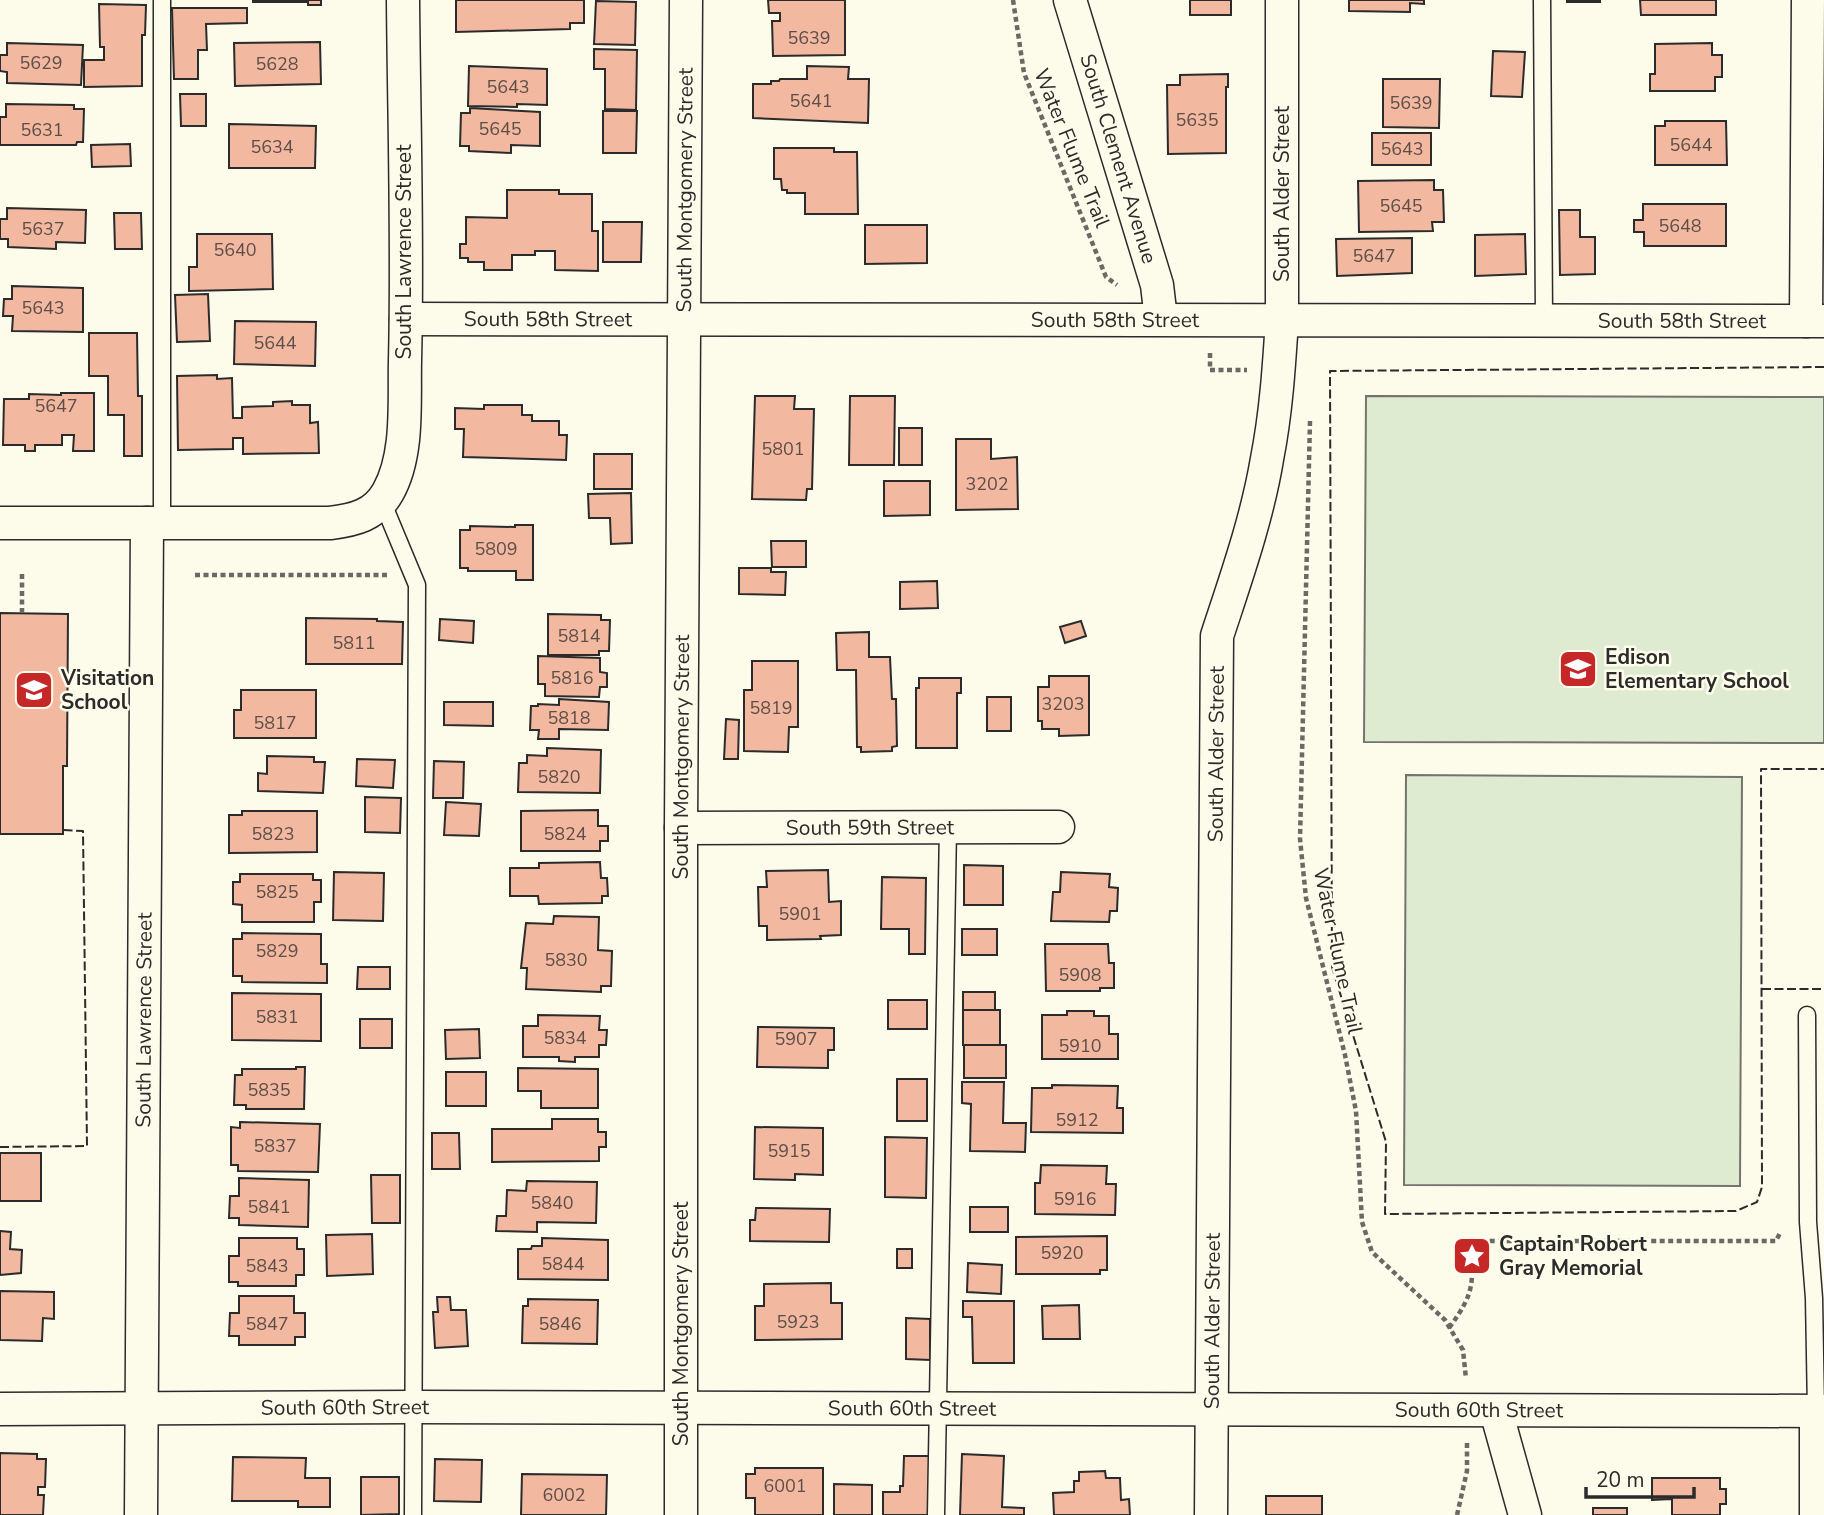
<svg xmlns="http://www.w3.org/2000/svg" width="1824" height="1515" font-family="'Nunito Sans',sans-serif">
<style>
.green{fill:#deebd1;stroke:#74746e;stroke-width:2}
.building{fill:#f2b8a0;stroke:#2b2b2b;stroke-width:2}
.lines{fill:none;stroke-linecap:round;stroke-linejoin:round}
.lane-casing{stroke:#2b2b2b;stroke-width:19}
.street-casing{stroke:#2b2b2b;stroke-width:35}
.path{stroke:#6a6964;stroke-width:4.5;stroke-dasharray:5 3.5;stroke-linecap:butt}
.lane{stroke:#fdfbea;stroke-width:16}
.street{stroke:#fdfbea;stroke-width:32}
.fence{stroke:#2b2b2b;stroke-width:2;stroke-dasharray:9 3.5;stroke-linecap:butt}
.labels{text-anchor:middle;stroke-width:5;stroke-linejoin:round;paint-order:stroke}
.number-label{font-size:18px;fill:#5d4e48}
.street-label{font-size:21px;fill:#2b2b2b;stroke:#fdfbea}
.poi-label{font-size:21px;font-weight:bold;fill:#2b2b2b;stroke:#fdfbea;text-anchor:start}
</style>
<rect width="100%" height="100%" fill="#fdfbea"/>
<path class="green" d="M1366,396L1824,397V743L1364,742Z
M1406,775L1742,777L1740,1186L1404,1185Z"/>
<path class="building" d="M253,0H321V5H308V2H253Z
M456,0H584V23H570V29L456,32Z
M768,0H845V55L773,56L772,21H780V13H769Z
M1190,0H1231V15H1190Z
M1349,0H1424V4L1410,3V12L1349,11Z
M1567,0H1600V2H1567Z
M1640,0H1716V15H1641Z
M596,1L636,2L635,45L594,44Z
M99,4L146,5L145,35H142V86L84,87V60H104V47H100Z
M172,8H247V23L206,24L207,50H198V79H174Z
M320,42L321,84L235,86L234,43Z
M7,43L83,45L81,85L7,83V72L0,71V55H7Z
M1712,43V55H1722V77H1715V91H1650V74H1655V44Z
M594,49L637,50L636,110L605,109V69H594Z
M1493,51L1525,52L1522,97L1491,96Z
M469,66L547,69V105L517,104V107L468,106Z
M807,66L849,67L848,79H869L868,123L753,118V84H771V81H779L780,79H807Z
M1228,74V87H1226V153L1168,154L1167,85H1180V75Z
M1383,79H1440L1439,128L1383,127Z
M180,94H206V126H181Z
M6,104L74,105V109H84L83,142H77L76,145H0V117H6Z
M470,108L540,112V146L511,145V153L469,151V146H460L461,113H470Z
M603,111H637L636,153H603Z
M1665,121H1726L1727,165H1655V126H1665Z
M229,124L316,126L315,168H229Z
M1372,133H1431V165H1372Z
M130,144L131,166L92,167L91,145Z
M774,148H834V152H857L858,214H805V193H787V190H782L781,179H774Z
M1434,180V190H1443L1444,222H1432L1433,231L1359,232L1358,181Z
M507,190H559V194H592V231H598V271L555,270V251H535V255H512V270H484V262H468V258H460V244H466V217L507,218Z
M1643,204H1726V246H1644V232H1634V220H1643Z
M7,208L86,210L85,243L56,242V249L8,247V239H0V219H7Z
M1559,210H1580V237H1595V274L1560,275Z
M114,213H141L142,249H115Z
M603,222H642L641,262H603Z
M865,225H927V263L865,264Z
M197,234H272L273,289L189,291V267H197Z
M1525,234L1526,274L1475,276V235Z
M1412,238V273L1337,276L1336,239Z
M12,286L83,288V332L12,331L13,316H3L4,299H12Z
M208,294L210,341L177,342L175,295Z
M235,321L316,322L315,366L234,364Z
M89,333H137L138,396H142V456H124V415H108V376H89Z
M217,375V379L232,378L233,418H242V407L273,406V402L292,401V405H310V423L318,422L319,453L243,454V438H233V449L178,450L177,376Z
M61,393H94V451H73L74,435H62V445H35V451H25V445H3L4,399H29V394L61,395Z
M755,396H795L794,409H814L812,489H807L806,500L752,499Z
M850,396H895L894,465H849Z
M484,405H522V415H532V421H559V435H567L566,460L463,457L464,429H455V408L484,409Z
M899,428H922V465H899Z
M956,439H991V459L1017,457L1018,509L956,510Z
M594,454H632V489H594Z
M884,481H930V515L884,516Z
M631,493L632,543L611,544L610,518H589L588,494Z
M515,525H533V580H516V571H468V568H460V530H470V526L515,527Z
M771,541H806V567H772Z
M739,568H771V572H786L785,595L739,594Z
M937,581L938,608L900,609V582Z
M0,613L68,614L67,766H63V834H0Z
M548,614L601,615V620H610L609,651H599V655H548Z
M306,618L377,619V621L403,622L402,664H306Z
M440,619L474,621L473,643L439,640Z
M1081,621L1086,636L1065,643L1060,627Z
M869,632V657H890L892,699H896L897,746L892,747V751L861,752V747H857L856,670H837L836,633Z
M538,656L600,658V672L607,673V687H600L599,697L545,696V684H538Z
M752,661H798V727H789L788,752L744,751V690H752Z
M1049,676H1089V735L1059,736V729H1042V721H1038V687H1049Z
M919,678H961V693H957V748H916V688H919Z
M241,690H316V738H234V710H241Z
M987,697H1011V731H987Z
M559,699L609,702L608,730L559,729V739H538L539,730H530L531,706H538V704L559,705Z
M444,702H493V726L444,725Z
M726,719L739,720L738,759H724Z
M547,748L601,750L600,793L518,792L519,763H527V755L547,756Z
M267,756L314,757V762H325L323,793L258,791V773L267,774Z
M357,759L395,760L393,788L356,786Z
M434,761L464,762L463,798H433Z
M365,797L401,798L400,833L365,832Z
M446,802L481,804L479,836L444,835Z
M598,810V826H608V841H600V851H521V811Z
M242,811H317V852L229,853V815H242Z
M600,862L601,878H607L608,896H602V903L539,904L538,896H510V868H539V863Z
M964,865L1003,866V905H964Z
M828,870L829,902L841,901V935L820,936L821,939L767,940V926H759L758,887H767L766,871Z
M334,872L384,873L383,921L333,920Z
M1061,872L1110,874L1109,887L1118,888L1117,911H1110L1109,922L1051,921L1053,892H1060Z
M240,874H313V880H321V902H314V922H242V905L233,904V882H240Z
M882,877L926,878L925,954H909V929H881Z
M554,916L599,917L598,950L612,951L611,986H601V992L526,989L527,968H521L526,923L553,924Z
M962,929H997V955H962Z
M242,933L321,934V964H327V983L242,982V976H233V939H242Z
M1045,944H1108L1109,963H1114V988H1100V991H1046Z
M358,967H390V989H357Z
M963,992H995V1010H963Z
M232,993L321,994V1041L232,1040Z
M888,1000H927V1029H888Z
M963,1010H1000V1045H963Z
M1067,1011H1094V1016H1109V1034H1118V1059H1042V1015H1067Z
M538,1015L600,1016L599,1030H607L606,1045H599V1057H575V1062L559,1061V1057H523V1026H538Z
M360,1019H392V1048H360Z
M758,1027L834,1028V1050H828V1068L757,1067Z
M479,1029L480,1058L446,1059L445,1030Z
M964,1045H1006V1078H964Z
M296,1067H305L304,1109H246V1105H234L235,1075H242V1069H296Z
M518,1068L598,1069V1108H541V1091H518Z
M446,1072H486V1106H446Z
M897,1079H927V1121H897Z
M962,1082H1004L1003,1123H1026L1025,1152L970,1151L971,1104L962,1103Z
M1052,1085L1118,1086L1117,1108H1123V1133L1031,1132L1032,1088H1052Z
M552,1119H598V1132H606V1147H599V1161L492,1162V1129H552Z
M240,1122L320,1124L318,1172L238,1171V1165H231V1127L240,1128Z
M755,1127L823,1128V1175L795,1174V1180L754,1179Z
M432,1133H459L460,1169H432Z
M885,1137L927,1138L926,1198L885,1197Z
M0,1153H41V1201H0Z
M1041,1165L1107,1166L1106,1184H1116L1115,1215L1035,1214V1183H1040Z
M371,1175H400V1223H372Z
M239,1178L309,1180L308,1227L239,1225V1218H229L230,1196H239Z
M527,1181L597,1182L596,1223L537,1222V1232L496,1231L497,1216H506L507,1190L526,1191Z
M970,1207H1008V1232H970Z
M756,1208L830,1209L829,1242L750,1241V1220H755Z
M0,1231L11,1232L10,1249L22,1250L21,1273L0,1275Z
M372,1234L373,1274L327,1276L326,1235Z
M1107,1236V1270H1100V1274H1016V1237Z
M239,1238H297V1249H304V1275H296V1286H238V1282H229V1256H239Z
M542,1238L608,1240V1280L518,1279V1249H531L532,1246H542Z
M897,1249H912V1268H897Z
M968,1263L1002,1265L1001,1294L967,1292Z
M831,1283V1303H842V1339L755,1340V1306H764V1284Z
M0,1291L54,1292V1319L43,1318L42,1341L0,1340Z
M239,1296H294V1313H305V1337H295V1345H239V1336H229L230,1313H239Z
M437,1297H450L451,1310H466L468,1346L435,1348L433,1312H438Z
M528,1299L598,1300L597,1344L522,1343L523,1306H528Z
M963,1301H1014V1363H973L972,1317H963Z
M1079,1305L1080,1339H1043L1042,1306Z
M906,1318L930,1319V1360L906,1359Z
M0,1453L37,1454V1459H46L45,1487H38V1495H44L43,1515H0Z
M962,1454L1004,1456L1002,1507L1024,1508V1515H960Z
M904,1456H929V1515H883V1492H900V1486H903Z
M233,1457L306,1458L305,1478H330V1507H298V1501H232Z
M435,1459L482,1460L481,1502L434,1501Z
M755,1468H823V1515H755V1498H746V1474H755Z
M1105,1471L1106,1478H1120L1121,1500L1129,1499L1130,1515H1054L1053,1493L1074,1492V1481H1079V1472Z
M522,1474L607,1475L606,1515H521Z
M361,1477H399V1514L361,1515Z
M1652,1478H1720V1489H1726V1504H1720V1515H1672V1499L1652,1500Z
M834,1484L872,1485V1515H834Z
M1266,1496H1322V1515H1266Z
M1593,1508H1627V1515H1593Z"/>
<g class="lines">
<g class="lane-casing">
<path id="lane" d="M162,0V523
M1542,0L1544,320
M382,501L417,585L413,1515
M1807,1015L1808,1222L1814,1298L1816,1411
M936,1515L948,827"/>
</g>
<g class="street-casing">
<g id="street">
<path id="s1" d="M1070,0L1157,285L1161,319"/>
<path id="s2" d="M406,319L1824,321"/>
<path d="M1806,321L1808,0"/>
<path d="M0,523H330C355,520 375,515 388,492C409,455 404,402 405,361C408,241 404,120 403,0"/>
<path id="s3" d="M681,828L1058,827"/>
<path id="s4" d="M0,1409L413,1407L1824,1411"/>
<path d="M1496,1411L1525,1515"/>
<path id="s5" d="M141,1515L147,523"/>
<path id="s6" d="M681,1515V828L686,0"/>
<path id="s7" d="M1211,1515L1217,636C1236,578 1257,519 1267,459C1276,413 1279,367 1282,320V0"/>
<path d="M1816,1515V1411"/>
</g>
</g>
<path class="path" d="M1013,0L1024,73L1106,277L1117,285
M1210,353V370H1247
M1310,421L1300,839L1306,898L1345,1055L1356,1111L1362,1222L1372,1252L1445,1320L1463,1350L1466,1379
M22,574V613
M195,575H387
M1449,1328C1476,1291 1472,1285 1472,1241H1776L1781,1231
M1457,1515L1467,1471V1443"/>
<use href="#lane" class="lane"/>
<use href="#street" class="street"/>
<path class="fence" d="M1824,367L1330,371L1332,967L1386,1142L1385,1214L1736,1211L1757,1202L1762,1187L1761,769H1824
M1762,989H1824
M0,1147L87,1146L83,831L63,830"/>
</g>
<defs>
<g id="school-square" transform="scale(2.0125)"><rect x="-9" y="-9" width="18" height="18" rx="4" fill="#c62828" stroke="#fdfbea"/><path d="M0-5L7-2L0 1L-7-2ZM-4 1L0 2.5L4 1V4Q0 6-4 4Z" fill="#fff"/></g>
<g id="sight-square" transform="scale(2.0125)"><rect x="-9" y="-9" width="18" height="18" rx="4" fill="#c62828" stroke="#fdfbea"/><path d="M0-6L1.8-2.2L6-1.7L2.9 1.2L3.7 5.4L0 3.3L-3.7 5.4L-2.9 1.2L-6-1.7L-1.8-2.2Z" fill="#fff"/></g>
</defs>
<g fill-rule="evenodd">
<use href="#school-square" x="1578" y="669"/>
<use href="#school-square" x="34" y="690"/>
<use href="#sight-square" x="1472" y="1256"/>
</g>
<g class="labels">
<g class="number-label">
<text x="809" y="44">5639</text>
<text x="41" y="69">5629</text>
<text x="277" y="70">5628</text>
<text x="508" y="93">5643</text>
<text x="811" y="107">5641</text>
<text x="1411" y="109">5639</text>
<text x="1197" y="126">5635</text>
<text x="500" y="135">5645</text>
<text x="42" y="136">5631</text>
<text x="1691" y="151">5644</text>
<text x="272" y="153">5634</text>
<text x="1402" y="155">5643</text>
<text x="1401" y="212">5645</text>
<text x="1680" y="232">5648</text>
<text x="43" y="235">5637</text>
<text x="235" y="256">5640</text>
<text x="1374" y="262">5647</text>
<text x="43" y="314">5643</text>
<text x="275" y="349">5644</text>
<text x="56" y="412">5647</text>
<text x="783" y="455">5801</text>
<text x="987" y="490">3202</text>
<text x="496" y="555">5809</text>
<text x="579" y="642">5814</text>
<text x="354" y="649">5811</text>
<text x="572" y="684">5816</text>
<text x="1063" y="710">3203</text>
<text x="771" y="714">5819</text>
<text x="569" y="724">5818</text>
<text x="275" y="729">5817</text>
<text x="559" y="783">5820</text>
<text x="273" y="840">5823</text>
<text x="565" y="840">5824</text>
<text x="277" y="898">5825</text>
<text x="800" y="920">5901</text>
<text x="277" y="957">5829</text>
<text x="566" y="966">5830</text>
<text x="1080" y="981">5908</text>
<text x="277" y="1023">5831</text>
<text x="565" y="1044">5834</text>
<text x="796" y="1045">5907</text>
<text x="1080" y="1052">5910</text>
<text x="269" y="1096">5835</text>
<text x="1077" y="1126">5912</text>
<text x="275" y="1152">5837</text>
<text x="789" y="1157">5915</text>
<text x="1075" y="1205">5916</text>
<text x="552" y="1209">5840</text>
<text x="269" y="1213">5841</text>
<text x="1062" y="1259">5920</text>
<text x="563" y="1270">5844</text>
<text x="267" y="1272">5843</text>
<text x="798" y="1328">5923</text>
<text x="267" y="1330">5847</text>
<text x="560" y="1330">5846</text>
<text x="785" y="1492">6001</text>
<text x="564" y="1501">6002</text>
</g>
<g class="street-label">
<text transform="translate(1072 148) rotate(68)" y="7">Water Flume Trail</text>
<text dy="7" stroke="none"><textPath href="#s1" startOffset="166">South Clement Avenue</textPath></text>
<text dy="7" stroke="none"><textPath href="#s6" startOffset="1325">South Montgomery Street</textPath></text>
<text transform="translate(1282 194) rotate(-90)" y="7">South Alder Street</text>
<text transform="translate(404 252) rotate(-90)" y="7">South Lawrence Street</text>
<text dy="7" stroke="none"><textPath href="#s2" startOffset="142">South 58th Street</textPath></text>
<text dy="7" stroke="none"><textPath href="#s2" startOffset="709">South 58th Street</textPath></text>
<text dy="7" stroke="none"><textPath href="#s2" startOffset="1276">South 58th Street</textPath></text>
<text dy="7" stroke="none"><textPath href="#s7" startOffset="761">South Alder Street</textPath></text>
<text dy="7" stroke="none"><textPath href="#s6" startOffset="758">South Montgomery Street</textPath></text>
<text dy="7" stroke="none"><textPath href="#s3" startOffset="189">South 59th Street</textPath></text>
<text transform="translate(1338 951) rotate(78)" y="7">Water Flume Trail</text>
<text dy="7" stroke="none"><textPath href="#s5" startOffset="495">South Lawrence Street</textPath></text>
<text dy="7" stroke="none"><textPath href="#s7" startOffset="194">South Alder Street</textPath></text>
<text transform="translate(681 1324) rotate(-90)" y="7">South Montgomery Street</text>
<text dy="7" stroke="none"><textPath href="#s4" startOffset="345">South 60th Street</textPath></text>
<text dy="7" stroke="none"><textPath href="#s4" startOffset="912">South 60th Street</textPath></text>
<text dy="7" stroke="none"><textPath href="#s4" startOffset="1479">South 60th Street</textPath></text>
</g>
<g class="poi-label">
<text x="1605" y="664">Edison<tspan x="1605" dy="24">Elementary School</tspan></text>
<text x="61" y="685">Visitation<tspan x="61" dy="24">School</tspan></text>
<text x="1499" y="1251">Captain Robert<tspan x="1499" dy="24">Gray Memorial</tspan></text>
</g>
</g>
<path d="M1586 1487v10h108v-10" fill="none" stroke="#2b2b2b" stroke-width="3.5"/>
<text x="1596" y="1487" font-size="21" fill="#2b2b2b" stroke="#fdfbea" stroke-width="5" paint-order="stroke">20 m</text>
</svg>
